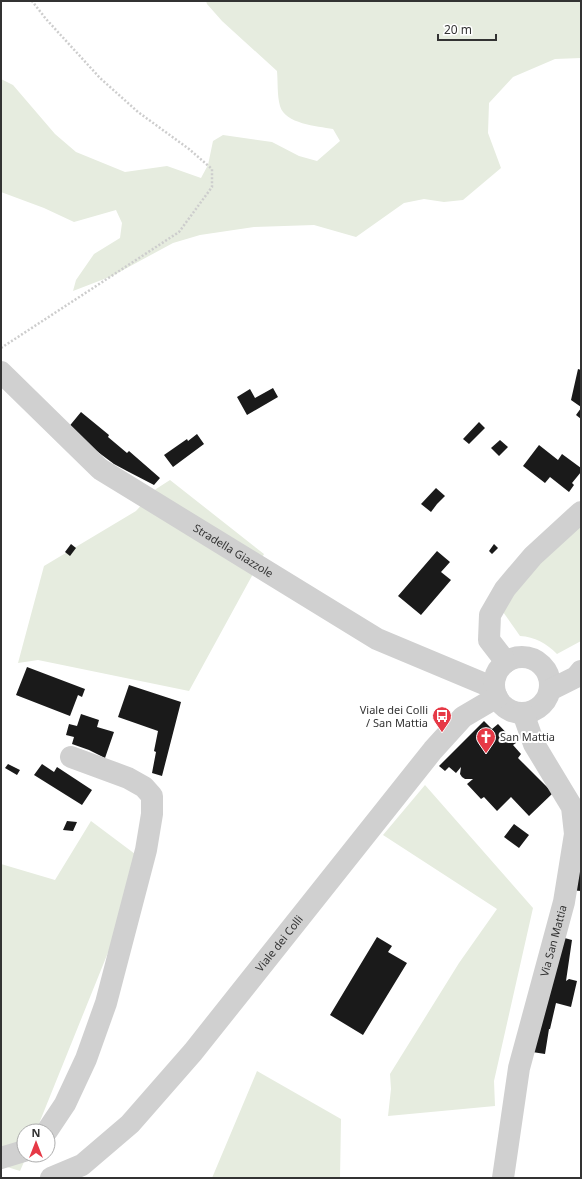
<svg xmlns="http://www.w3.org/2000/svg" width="582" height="1179" font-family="'Noto Sans',sans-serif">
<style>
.green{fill:#e6ecdf}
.building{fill:#1a1a1a}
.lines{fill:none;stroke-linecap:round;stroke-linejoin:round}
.path{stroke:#cdcdcd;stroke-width:2.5;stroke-dasharray:2 2;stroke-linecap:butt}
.minor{stroke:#d0d0d0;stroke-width:22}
.labels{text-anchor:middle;stroke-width:4;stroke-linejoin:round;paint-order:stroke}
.street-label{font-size:11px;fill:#333;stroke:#fff}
.poi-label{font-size:11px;fill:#333;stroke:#fff;text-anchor:end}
</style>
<rect width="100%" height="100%" fill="#fff"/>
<path class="green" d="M206,1H581V58L555,59L513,77L489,103L488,133L501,168L463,200L444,202L424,199L404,203L356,237L314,225L254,227L200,235L173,243L112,276L73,291L76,280L94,254L120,238L122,223L116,210L74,222L44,208L1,192V79L13,85L55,134L76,152L125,172L167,166L201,178L208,165L213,141L223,135L272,142L299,156L317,161L340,141L333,129C317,126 285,124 280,106C277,95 278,82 277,71L222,21L207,4Z
M170,480L264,554L189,691L38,660L18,663L44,566L136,511L156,489Z
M581,503V641L557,654C546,643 535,637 520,636L491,595Z
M425,785L533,908L494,1081L495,1106L388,1116L391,1089L390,1074L459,963L497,909L383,835Z
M91,821L143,860L128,903L36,1131H24V1155H27L20,1171L1,1165V864L55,880Z
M257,1071L341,1119L340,1178H212Z"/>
<path class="building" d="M578,369L581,370V407L571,400Z
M273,388L278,397L247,415L237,397L250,389L255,398Z
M581,408V419L576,415Z
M81,412L109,435L108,437L127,453L129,451L160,478L154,485L127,471L114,464L67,429Z
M479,422L485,428L469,444L463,439Z
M197,434L204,444L173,467L164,455L187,439L188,441Z
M500,440L508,447L499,456L491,448Z
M539,445L558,460L562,454L581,468V472L572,483L574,485L569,492L550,477L545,483L523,466Z
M436,488L445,496L437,504L431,512L421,504Z
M71,544L76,548L70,556L65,552Z
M494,544L498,548L492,554L489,551Z
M437,551L450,562L441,572L451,580L421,615L398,596Z
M27,667L85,689L82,697L78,695L70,716L16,695Z
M129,685L181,702L162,776L152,773L156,752L154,751L158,731L118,717Z
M81,714L99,720L97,727L114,732L105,758L89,750L72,744L74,737L66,735L69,724L77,726Z
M484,721L492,729L498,724L516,743L513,745L521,754L518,758L553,793L529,816L511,797L497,811L484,797L481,799L467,784L473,779H465L462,777L460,774L461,767L456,773L449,767L445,771L439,766Z
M8,764L20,770L17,775L5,768Z
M42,764L54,772L57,767L92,790L82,805L34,775Z
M67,821L77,822L73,831L63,830Z
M514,824L529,835L519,848L504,837Z
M572,866L581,867V891L569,890Z
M557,936L572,940L566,981L569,979L577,981L571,1007L556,1003L550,1029H549L545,1054L526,1051Z
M377,937L392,946L388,952L407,963L363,1035L330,1015Z"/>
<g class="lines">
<path class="path" d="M1,348L179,232L212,187V169L189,149L138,112L100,78L46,19L32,1"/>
<g class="minor">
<path id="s1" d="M1,372L100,469L377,639L494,688"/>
<circle cx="522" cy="685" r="28"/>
<path d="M506,662L489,640L490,615L505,589L533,556L581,512"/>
<path d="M550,690L576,677L581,671"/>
<path d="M47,1131L65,1104L86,1059L106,1003L146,850L152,814V796L144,787L128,778L71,757"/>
<path d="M1,1158L24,1151"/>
<path id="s2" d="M51,1178L82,1165L130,1124L193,1052L433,750L463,717L497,697"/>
<path id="s3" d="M503,1178L519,1068L564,902L575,834L572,807L534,744L523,713"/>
</g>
</g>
<defs>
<g id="bus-pin" transform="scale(1)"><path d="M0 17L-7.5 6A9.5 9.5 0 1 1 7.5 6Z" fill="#e63946" stroke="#fff"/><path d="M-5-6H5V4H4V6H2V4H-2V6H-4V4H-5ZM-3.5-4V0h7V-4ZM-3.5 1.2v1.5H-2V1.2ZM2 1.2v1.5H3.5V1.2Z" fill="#fff"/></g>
<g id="church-pin" transform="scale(1)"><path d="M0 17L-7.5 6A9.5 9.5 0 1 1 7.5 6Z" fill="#e63946" stroke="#fff"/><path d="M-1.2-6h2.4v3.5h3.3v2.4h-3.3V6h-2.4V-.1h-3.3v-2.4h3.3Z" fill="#fff"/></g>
</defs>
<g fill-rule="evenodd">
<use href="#bus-pin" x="442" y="716"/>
<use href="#church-pin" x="486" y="737"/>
</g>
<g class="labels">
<g class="street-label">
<text dy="4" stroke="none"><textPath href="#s1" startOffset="295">Stradella Giazzole</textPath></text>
<text dy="4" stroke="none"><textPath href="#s3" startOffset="243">Via San Mattia</textPath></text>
<text dy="4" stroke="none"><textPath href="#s2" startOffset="331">Viale dei Colli</textPath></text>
</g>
<g class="poi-label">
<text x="428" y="714">Viale dei Colli<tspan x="428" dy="13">/ San Mattia</tspan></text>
<text x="500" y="741" text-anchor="start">San Mattia</text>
</g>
</g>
<rect width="582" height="1179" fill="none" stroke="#333333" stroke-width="4"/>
<g transform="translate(36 1143)"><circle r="19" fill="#ffffff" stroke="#adadad"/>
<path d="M0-3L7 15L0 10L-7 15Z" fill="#e63946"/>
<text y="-6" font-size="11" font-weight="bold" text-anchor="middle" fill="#333333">N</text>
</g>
<path d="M438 34v6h58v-6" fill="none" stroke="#333333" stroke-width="2"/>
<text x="444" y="34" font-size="12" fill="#333333" stroke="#ffffff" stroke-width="3" paint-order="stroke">20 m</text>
</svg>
